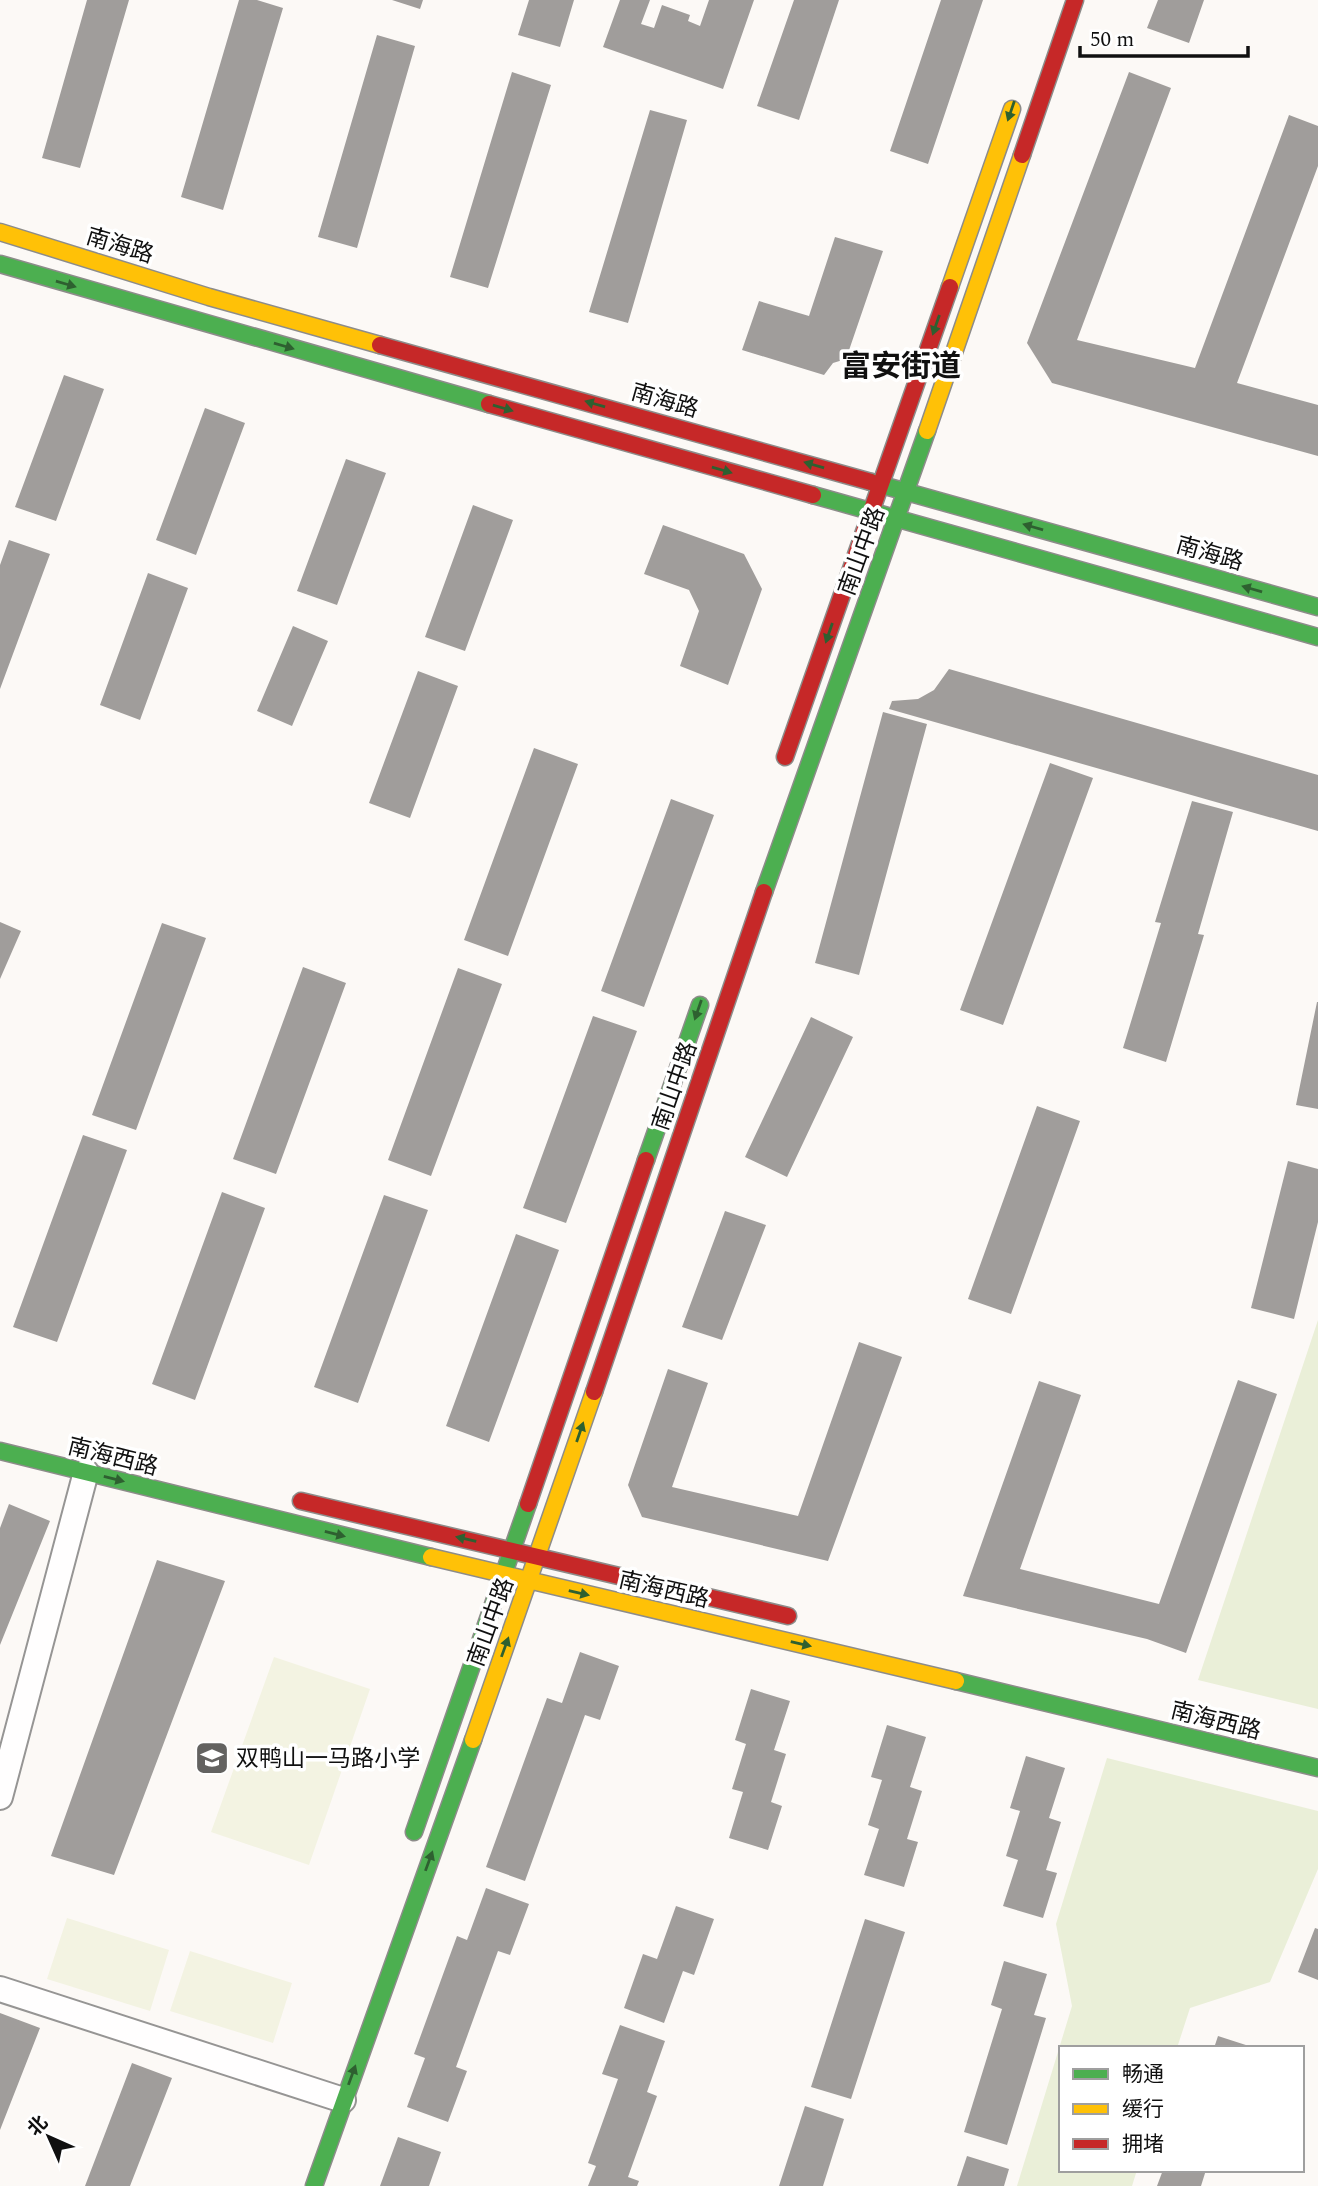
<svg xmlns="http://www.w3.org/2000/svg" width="1318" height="2186" font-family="Spectral,'Noto Sans SC',serif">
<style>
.green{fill:#eaefd8}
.pitch{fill:#f3f3e2}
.building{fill:#a09d9b}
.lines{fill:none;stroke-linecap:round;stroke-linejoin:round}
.street-casing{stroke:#969594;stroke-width:28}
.fast-casing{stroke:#8d8c8a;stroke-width:19}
.slow-casing{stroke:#8d8c8a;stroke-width:19}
.jam-casing{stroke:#8d8c8a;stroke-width:19}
.street{stroke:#fffefe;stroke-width:24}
.fast{stroke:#4caf50;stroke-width:16}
.slow{stroke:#ffc107;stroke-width:16}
.jam{stroke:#c62828;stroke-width:16}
.oneway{fill:#2e6030}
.labels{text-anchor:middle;stroke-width:7;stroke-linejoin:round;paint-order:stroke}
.street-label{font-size:23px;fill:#101010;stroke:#fff}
.poi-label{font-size:23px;fill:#101010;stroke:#fff;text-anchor:start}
.district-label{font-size:30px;font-weight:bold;fill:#101010;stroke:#fff}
</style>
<rect width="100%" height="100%" fill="#fcf9f6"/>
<path class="green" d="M1318,1320V1709L1198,1680Z
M1107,1758L1318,1811V1869L1270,1982L1190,2008L1177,2048H1061V2170H1137L1132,2186H1017L1072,2006L1056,1924Z"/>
<path class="pitch" d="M274,1657L370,1689L309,1865L211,1832Z
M67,1918L169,1950L150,2011L47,1979Z
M190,1951L292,1983L273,2043L170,2011Z"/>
<path class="building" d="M87,0H129L80,168L42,158Z
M239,0H257L283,8L223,210L181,197Z
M392,0H423L420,9Z
M529,0H574L560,47L518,35Z
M620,0H650L641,24L654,28L662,5L690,15L688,21L700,26L709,0H754L723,89L603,47Z
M794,0H839L799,120L757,106Z
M941,0H983L928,164L890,151Z
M1158,0H1204L1189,43L1147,28Z
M377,35L415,46L357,248L318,237Z
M512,72L551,85L488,288L450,277Z
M1129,72L1171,88L1077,340L1195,368L1289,115L1318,126V166L1237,383L1318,405V456L1052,383L1027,343Z
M650,110L687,120L628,323L589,312Z
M835,237L883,251L846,359L833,363L824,375L742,350L759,301L809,316Z
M64,375L104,389L56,521L15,507Z
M205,408L245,423L196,555L156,540Z
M346,459L386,473L337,605L297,591Z
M473,505L513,520L465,651L425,637Z
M663,525L744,554L762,589L728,685L680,666L699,611L689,590L644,574Z
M9,540L50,554L0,689V565Z
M148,573L188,588L140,720L100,705Z
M293,626L328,641L292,726L257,711Z
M949,669L1318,775V831L889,709L892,701L918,699L934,690Z
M418,671L458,686L410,818L369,803Z
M883,712L927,724L859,975L815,963Z
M534,748L578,764L508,956L464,940Z
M1050,763L1093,778L1003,1025L960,1010Z
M671,799L714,815L644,1007L601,991Z
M1192,801L1233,812L1198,934L1204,935L1166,1062L1123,1048L1161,923L1155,922Z
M0,922L21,931L0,979Z
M162,923L206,938L136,1130L92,1115Z
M303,967L346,983L276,1174L233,1159Z
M458,968L502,984L431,1176L388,1160Z
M1317,1002H1318V1109L1296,1105Z
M593,1016L637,1031L566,1223L523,1208Z
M811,1017L853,1037L787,1177L745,1157Z
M1037,1106L1080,1121L1011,1314L968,1299Z
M83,1135L127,1150L57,1342L13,1327Z
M1288,1161L1318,1169V1222L1294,1319L1251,1308Z
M222,1192L265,1208L195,1400L152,1384Z
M384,1195L428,1210L358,1403L314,1387Z
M725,1211L766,1225L722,1340L682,1327Z
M516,1234L559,1250L489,1442L446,1426Z
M859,1342L902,1357L828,1561L642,1517L628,1485L668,1369L708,1383L672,1487L798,1516Z
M1238,1380L1277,1394L1186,1653L1147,1639L963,1596L1039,1381L1081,1395L1020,1569L1159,1604Z
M9,1504L50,1521L0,1645V1528Z
M157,1560L225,1581L114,1875L51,1856Z
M580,1652L619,1666L600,1720L585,1715L525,1881L486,1867L547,1698L562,1703Z
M751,1689L790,1701L774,1750L786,1754L771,1802L782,1806L768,1850L729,1838L743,1792L732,1789L746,1744L735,1740Z
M887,1725L926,1737L910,1787L922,1791L907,1839L918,1842L904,1887L864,1875L879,1829L868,1825L882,1780L871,1777Z
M1026,1756L1065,1768L1049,1818L1061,1822L1046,1870L1057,1873L1043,1918L1003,1906L1018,1860L1006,1856L1020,1811L1010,1808Z
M486,1888L529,1904L510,1955L498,1951L456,2067L467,2071L448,2122L407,2107L425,2058L414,2054L457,1936L467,1940Z
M676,1906L714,1919L694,1975L683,1971L664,2023L624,2008L643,1954L657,1959Z
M865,1919L905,1932L851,2099L811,2087Z
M1315,1928L1318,1929V1980L1298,1972Z
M1004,1961L1047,1974L1034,2015L1046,2018L1007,2145L964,2132L1002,2009L991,2005Z
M0,2013L40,2028L0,2130Z
M620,2025L665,2041L647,2092L657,2096L628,2177L639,2181L637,2186H588L596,2166L588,2163L618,2079L602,2074Z
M1218,2036L1252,2047V2048H1214Z
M132,2063L172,2078L130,2186H85Z
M805,2106L844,2119L823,2186H779Z
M398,2137L441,2152L429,2186H380Z
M967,2156L1009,2169L1004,2186H957Z
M1163,2170H1206L1201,2186H1157Z"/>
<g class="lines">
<g class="street-casing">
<path id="street" d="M0,1797L86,1472
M0,1989L343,2100"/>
</g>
<g class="fast-casing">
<path id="fast" d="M0,264L489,404
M871,482L1318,607
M813,495L1318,637
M764,892L927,431
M646,1160L700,1005
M0,1451L431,1557
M956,1681L1318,1768
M414,1832L528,1504
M314,2186L473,1740"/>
</g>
<g class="slow-casing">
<path id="slow" d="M0,232L209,297L380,345
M950,287L1012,109
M927,431L1022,155
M431,1557L956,1681
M473,1740L594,1392"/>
</g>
<g class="jam-casing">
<path id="jam" d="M1022,155L1075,0
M380,345L871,482
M489,404L813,495
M785,757L950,287
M594,1392L764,892
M301,1501L788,1616
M528,1504L646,1160"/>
</g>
<use href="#street" class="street"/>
<use href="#fast" class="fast"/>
<use href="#slow" class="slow"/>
<use href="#jam" class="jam"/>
</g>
<defs><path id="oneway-solid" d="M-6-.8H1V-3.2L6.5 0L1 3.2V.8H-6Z" transform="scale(1.75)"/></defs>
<g class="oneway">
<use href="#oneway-solid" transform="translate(1011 111) rotate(109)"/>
<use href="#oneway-solid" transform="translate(66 284) rotate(16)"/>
<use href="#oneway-solid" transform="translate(936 325) rotate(109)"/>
<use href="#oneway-solid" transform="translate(284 346) rotate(16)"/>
<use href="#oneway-solid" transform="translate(595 404) rotate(-164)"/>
<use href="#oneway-solid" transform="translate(503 408) rotate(16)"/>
<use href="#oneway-solid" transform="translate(814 465) rotate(-164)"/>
<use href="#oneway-solid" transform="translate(722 470) rotate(16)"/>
<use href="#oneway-solid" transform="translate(1033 527) rotate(-164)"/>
<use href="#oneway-solid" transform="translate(1252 589) rotate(-164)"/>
<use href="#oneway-solid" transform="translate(829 633) rotate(109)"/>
<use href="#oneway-solid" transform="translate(698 1010) rotate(109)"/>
<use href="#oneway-solid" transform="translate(580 1432) rotate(-71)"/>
<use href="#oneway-solid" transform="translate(114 1479) rotate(14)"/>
<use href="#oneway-solid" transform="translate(335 1534) rotate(14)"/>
<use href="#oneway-solid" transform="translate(466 1539) rotate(-167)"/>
<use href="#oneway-solid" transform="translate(579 1593) rotate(13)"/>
<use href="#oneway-solid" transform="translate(801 1644) rotate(13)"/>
<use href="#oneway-solid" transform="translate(505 1647) rotate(-70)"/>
<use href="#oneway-solid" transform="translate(429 1861) rotate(-70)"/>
<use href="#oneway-solid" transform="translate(352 2075) rotate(-70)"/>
</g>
<defs>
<g id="school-square" transform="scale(1.75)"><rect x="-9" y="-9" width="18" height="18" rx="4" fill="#636260" stroke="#fff"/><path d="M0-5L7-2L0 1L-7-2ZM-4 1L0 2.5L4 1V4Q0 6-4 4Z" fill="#fff"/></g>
</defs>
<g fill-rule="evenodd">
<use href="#school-square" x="212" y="1758"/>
</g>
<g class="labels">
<g class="street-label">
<text transform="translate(120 245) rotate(17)" y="8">南海路</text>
<text transform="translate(665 400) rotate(16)" y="8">南海路</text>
<text transform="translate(861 551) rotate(-70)" y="8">南山中路</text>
<text transform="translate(1210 553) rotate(16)" y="8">南海路</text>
<text transform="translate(674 1086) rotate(-71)" y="8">南山中路</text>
<text transform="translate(113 1456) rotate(14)" y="8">南海西路</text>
<text transform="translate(664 1589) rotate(13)" y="8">南海西路</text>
<text transform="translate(490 1622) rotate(-70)" y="8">南山中路</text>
<text transform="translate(1216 1720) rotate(14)" y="8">南海西路</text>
</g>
<g class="poi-label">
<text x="236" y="1766">双鸭山一马路小学</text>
</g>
<g class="district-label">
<text x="901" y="376">富安街道</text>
</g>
</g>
<rect x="1059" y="2046" width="245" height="126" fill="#ffffff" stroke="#9f9f9f" stroke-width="2"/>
<rect x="1073" y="2069" width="35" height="10" fill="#4caf50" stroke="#9f9f9f" stroke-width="2"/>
<text x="1122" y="2081" font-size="21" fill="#101010">畅通</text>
<rect x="1073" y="2104" width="35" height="10" fill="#ffc107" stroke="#9f9f9f" stroke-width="2"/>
<text x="1122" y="2116" font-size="21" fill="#101010">缓行</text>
<rect x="1073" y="2139" width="35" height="10" fill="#c62828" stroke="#9f9f9f" stroke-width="2"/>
<text x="1122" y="2151" font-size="21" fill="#101010">拥堵</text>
<g transform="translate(49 2137) rotate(315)" stroke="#ffffff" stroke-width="5" paint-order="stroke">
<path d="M0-5L12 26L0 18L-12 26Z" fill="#101010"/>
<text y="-10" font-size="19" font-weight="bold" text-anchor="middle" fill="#101010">北</text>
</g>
<path d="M1080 46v10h168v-10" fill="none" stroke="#101010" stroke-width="3.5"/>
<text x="1090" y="46" font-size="21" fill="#101010" stroke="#ffffff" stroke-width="5" paint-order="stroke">50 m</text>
</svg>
